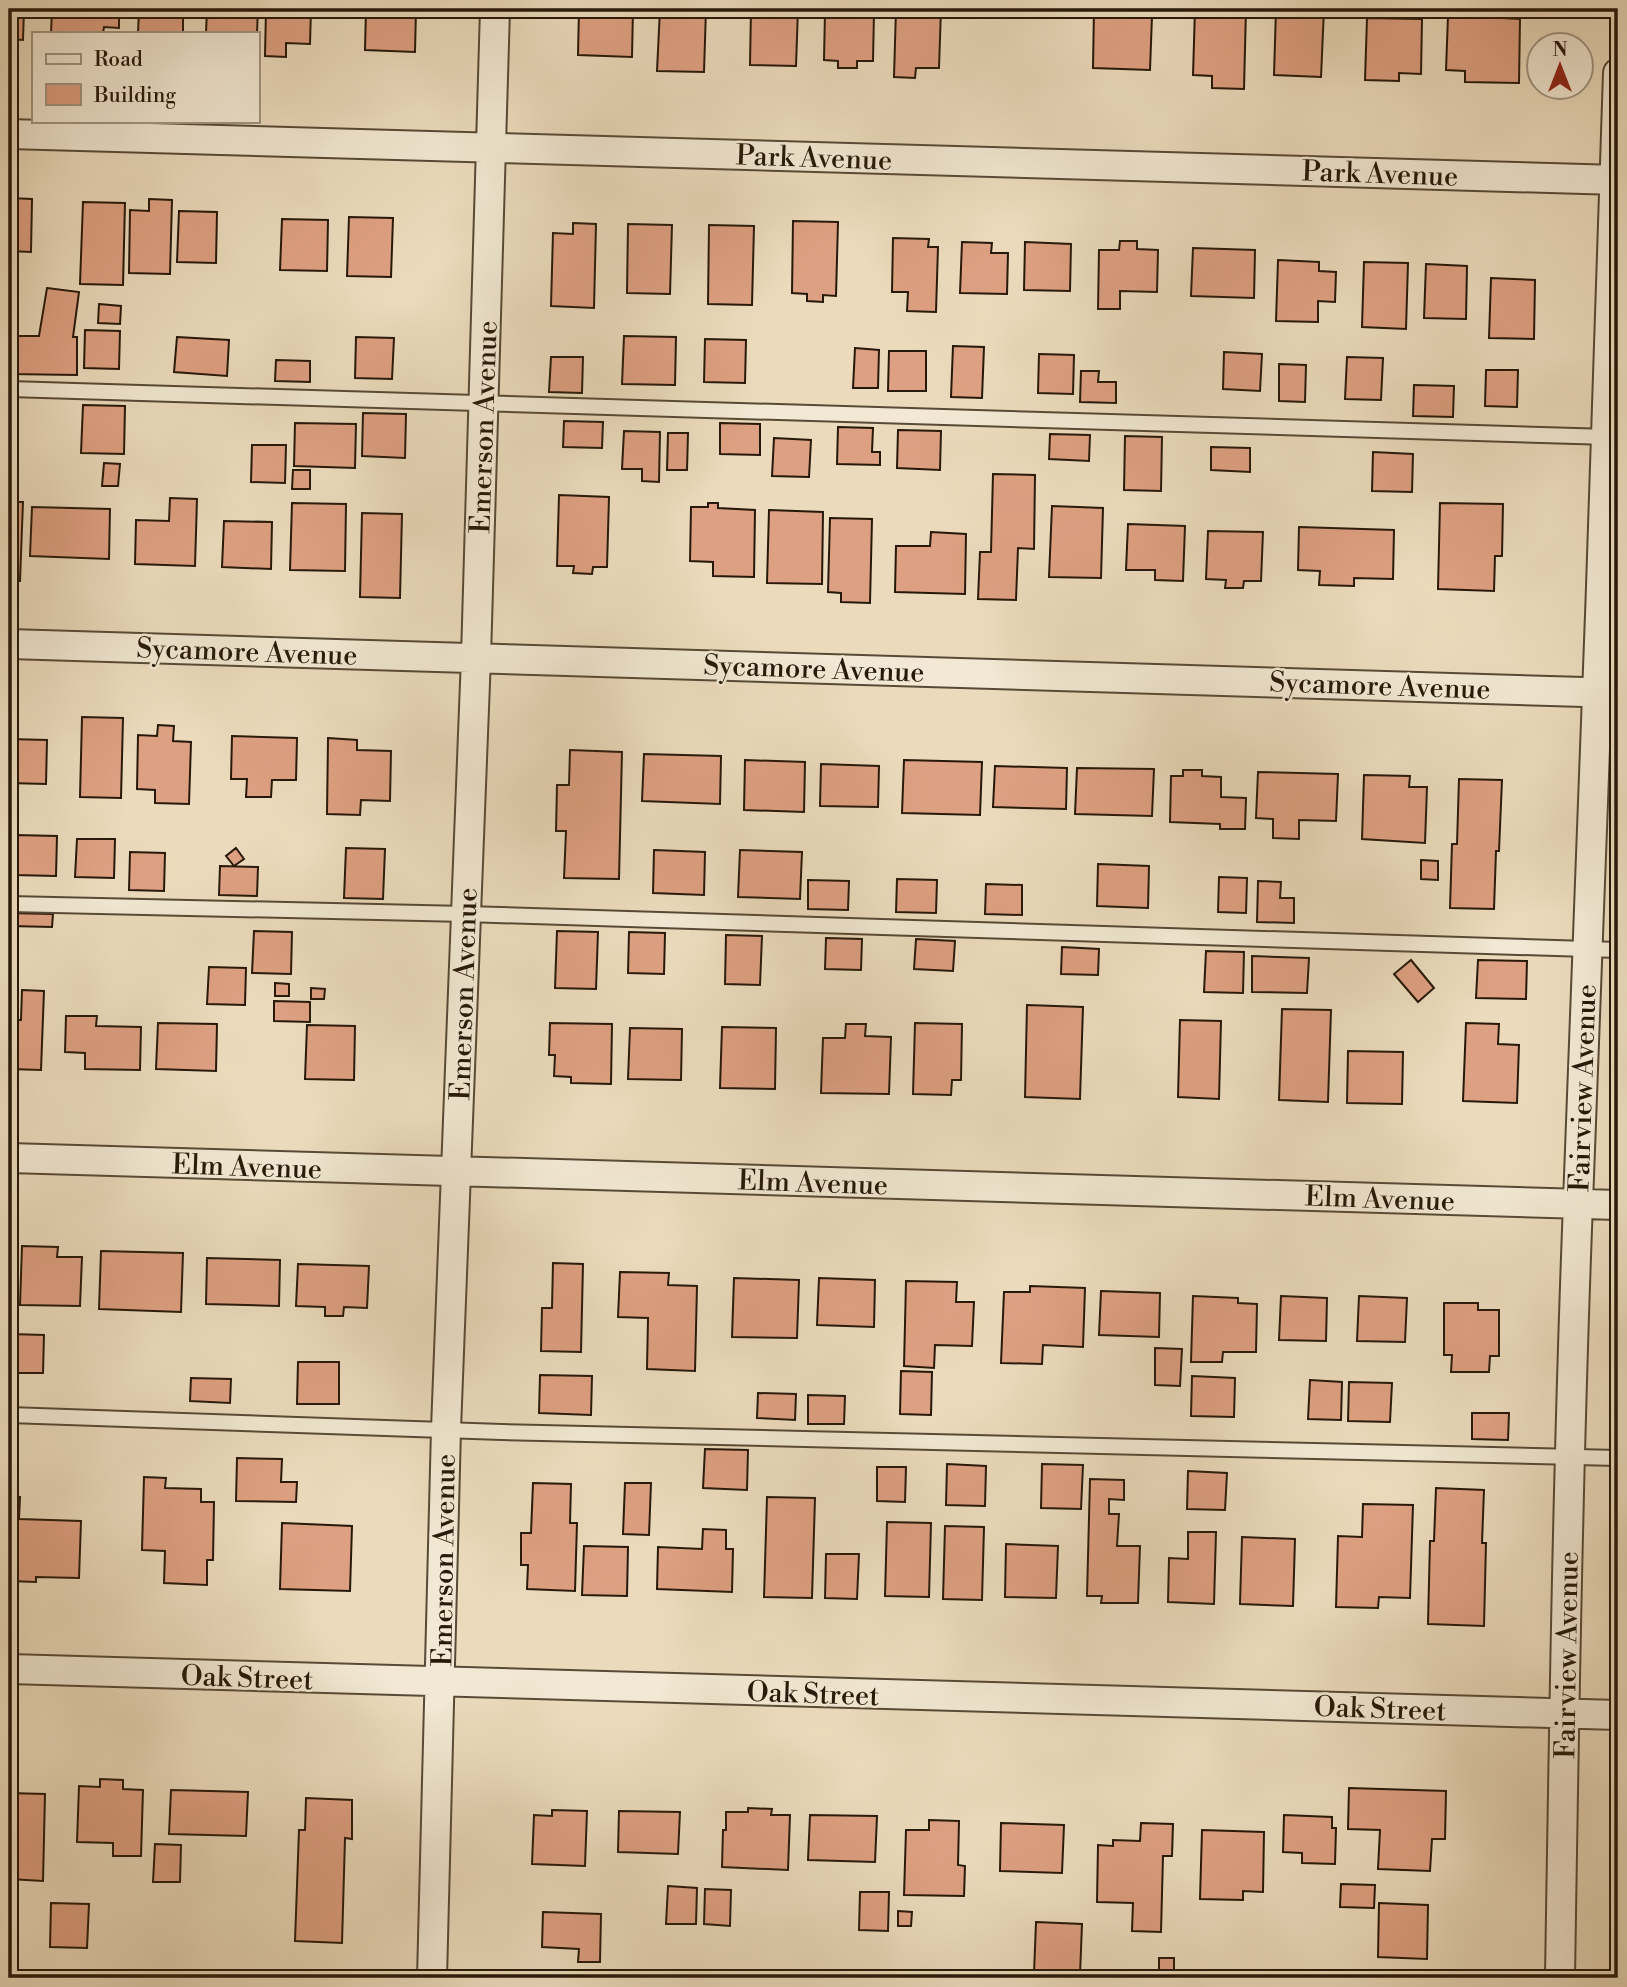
<svg xmlns="http://www.w3.org/2000/svg" width="1627" height="1987" font-family="'Libre Bodoni',serif">
<style>
.building{fill:#dea082;stroke:#271909;stroke-width:2}
.lines{fill:none;stroke-linecap:round;stroke-linejoin:round}
.service-casing{stroke:#584a36;stroke-width:18}
.minor-casing{stroke:#584a36;stroke-width:32}
.service{stroke:#f2e8d3;stroke-width:14}
.minor{stroke:#f2e8d3;stroke-width:28}
.labels{text-anchor:middle;stroke-width:5;stroke-linejoin:round;paint-order:stroke}
.street-label{font-size:28px;fill:#271909;stroke:#f2e8d3}
</style>
<rect width="100%" height="100%" fill="#ebdbbc"/>
<filter id="stains"><feTurbulence type="fractalNoise" baseFrequency=".00286" numOctaves="4"/><feColorMatrix values="0 0 0 0 .2 0 0 0 0 .09 0 0 0 0 .02 0 0 0 .5 -.17"/></filter>
<radialGradient id="worn" r=".72"><stop offset=".6" stop-color="#630" stop-opacity="0"/><stop offset="1" stop-color="#630" stop-opacity=".3"/></radialGradient>
<path class="building" d="M9,9H24L23,40L9,39Z
M52,9H119V28L104,27L103,33H51Z
M139,9H183V33H138Z
M207,9H258L257,33H206Z
M266,9H311L310,44L286,43V57L265,56Z
M366,9H416L415,52L365,50Z
M579,9H633L632,57L578,55Z
M660,9H706L704,72L657,71Z
M751,9H798L796,66L750,65Z
M896,9H941L939,68H916L915,78L894,77Z
M1094,9H1117V15L1152,16L1150,70L1093,68Z
M1195,9H1246L1244,89L1212,88V76L1193,75Z
M1276,9H1324L1321,77L1274,75Z
M1482,9H1504L1503,18L1520,19L1519,83L1465,82V71L1446,70L1448,16L1481,18Z
M825,11L874,12L873,61H857V68H838V61L824,60Z
M1367,18L1422,19L1421,74L1399,73V81L1365,80Z
M9,198L32,199L31,252L9,251Z
M149,199L172,200L170,274L129,273L130,210L149,211Z
M83,202L125,203L123,285L80,284Z
M179,211L217,212L216,263L177,262Z
M349,217L393,218L391,277L347,276Z
M282,219L328,220L327,271L280,270Z
M793,221L838,222L836,296L823,295V302L807,301V294L792,293Z
M573,223L596,224L594,308L551,306L553,233L573,234Z
M628,224L672,225L670,294L627,293Z
M709,225L754,226L752,305L708,304Z
M893,238L929,239L928,247H938L936,312L907,311L908,292H892Z
M1120,241H1137V249L1158,250L1157,292L1120,291V309H1098L1099,250H1119Z
M962,242L992,243L991,253H1008L1007,294L960,293Z
M1025,242L1071,244L1070,291L1024,290Z
M1193,248L1255,250L1254,298L1191,296Z
M1278,260L1319,262V271L1336,272L1335,302L1318,301V322L1276,321Z
M1364,262L1408,263L1406,329L1362,327Z
M1426,264L1467,266L1466,319L1424,318Z
M1491,278L1535,280L1534,339L1489,338Z
M47,288L79,292L73,337H77V375L9,374V336H39Z
M99,304L121,306L120,324L98,323Z
M85,330L120,331L119,369L84,368Z
M624,336L676,337L675,385L622,384Z
M177,337L229,340L227,376L174,372Z
M356,337L394,338L392,379L355,378Z
M705,339L746,340L745,383L704,382Z
M953,346L984,347L982,398L951,397Z
M855,348L879,350L878,388H853Z
M889,351H926V391H888Z
M1224,352L1262,354L1260,391L1223,389Z
M1039,354L1074,355L1073,394L1038,393Z
M551,357H583L582,393L549,392Z
M1347,357L1383,358L1381,400L1345,399Z
M276,360L310,361V382L275,381Z
M1279,364L1306,365L1305,402L1279,401Z
M1486,370H1518L1517,407L1485,406Z
M1081,371H1099L1098,382H1116V403L1080,402Z
M1414,385L1454,386L1453,417L1413,416Z
M83,405L125,406L124,454L81,453Z
M363,413L406,414L405,458L362,456Z
M9,415H18L17,456H9Z
M564,421L603,422L602,448L563,447Z
M295,423L356,424L355,468L294,466Z
M720,423L760,424V455L720,454Z
M838,427L873,428L872,452H880V465L837,464Z
M898,430L941,431L940,470L897,468Z
M624,431L660,432L659,482L642,481V469H622Z
M668,433H688L687,470H667Z
M1050,434L1090,435L1089,461L1049,459Z
M1125,436L1162,437L1161,491L1124,490Z
M774,438L811,440L809,477L772,476Z
M252,445H286L285,483L251,482Z
M1211,447L1250,448V472L1211,470Z
M1373,452L1413,454L1412,492L1372,491Z
M104,463L120,464L118,486H102Z
M293,470H310V489H292Z
M993,474L1035,475L1034,549L1018,548L1016,600L978,599L980,552H991Z
M559,495L609,497L607,567H593L592,574L573,573L574,566H557Z
M170,498L197,499L195,566L135,564L136,520L169,521Z
M9,502H23L20,581H9Z
M292,503L346,504L345,571L290,570Z
M708,503H718V508L755,510L754,577L713,576V562L690,561L691,507H708Z
M1440,503L1503,504L1502,556H1495L1494,591L1438,589Z
M1052,506L1103,508L1101,578L1049,577Z
M32,507L110,509L109,559L30,556Z
M769,510L823,512L822,584L767,583Z
M362,513L402,514L400,598L360,597Z
M830,518L872,519L870,603L841,602V593L828,592Z
M224,521L272,522L271,569L222,567Z
M1128,524L1185,526L1183,581L1155,580V570H1126Z
M1299,527L1394,530L1393,579L1354,578V586L1319,585L1320,571L1298,570Z
M1208,531L1263,532L1261,581H1244L1243,588H1225L1226,580L1206,579Z
M931,532L966,534L965,594L895,592L896,546H930Z
M82,717L123,718L121,798L80,797Z
M158,725L174,726L173,741L191,742L189,804L155,803V790L137,789L138,735L157,736Z
M232,736L297,738L296,780H272L271,797H246L247,779H231Z
M328,738L357,740V750L391,751L390,801L361,800L360,815L327,814Z
M9,739L47,740L46,784L9,783Z
M570,750L622,752L619,879L564,878L566,831H556L557,785H569Z
M644,754L721,756L720,804L642,801Z
M745,760L805,762L804,812L744,810Z
M904,760L982,762L980,815L902,813Z
M821,764L879,766L878,807L820,806Z
M995,766L1067,768L1066,809L993,807Z
M1077,768L1154,769L1152,816L1075,814Z
M1183,770H1202V776L1221,777V797L1246,798L1245,829H1220V824L1170,822L1171,776H1183Z
M1258,772L1338,774L1336,821L1299,820V839L1273,838V819L1256,818Z
M1364,775L1410,776L1409,787H1427L1425,843L1362,839Z
M1459,779L1502,780L1499,851H1496L1494,909L1450,908L1452,844H1457Z
M15,835L57,836L56,876L14,875Z
M77,839H115L114,878L75,877Z
M236,848L244,859L234,866L226,856Z
M346,848L385,849L383,899L344,898Z
M654,850L705,852L704,895L653,893Z
M740,850L802,852L800,899L738,897Z
M130,852L165,853L164,891L129,890Z
M1421,860L1438,861V880L1421,879Z
M1098,864L1149,866L1148,908L1097,906Z
M220,866L258,867L257,896L219,895Z
M1219,877L1247,878L1246,913L1218,912Z
M897,879L937,880L936,913L896,912Z
M808,880L849,881L848,910L808,909Z
M1258,881L1281,882L1280,898H1294V923L1257,922Z
M986,884L1022,885V915L985,914Z
M9,913L53,914L52,927L9,926Z
M254,931L292,932L291,974L252,973Z
M557,931L598,932L596,989L555,988Z
M629,932L665,933L664,974L628,973Z
M726,935L762,936L760,985L725,984Z
M826,938L862,939L861,970L825,969Z
M916,939L955,941L953,971L914,969Z
M1062,947L1099,949L1098,975L1061,974Z
M1206,951L1244,952L1243,993L1204,992Z
M1252,956L1309,958L1307,993L1252,992Z
M1411,960L1434,988L1418,1002L1394,974Z
M1478,960L1527,961L1526,999L1476,998Z
M209,967L246,968L245,1005L207,1004Z
M275,983L289,984V996H275Z
M311,988L325,989L324,999H311Z
M22,990L44,991L41,1070L9,1069V1020H21Z
M274,1001L310,1002V1022L274,1021Z
M1027,1005L1083,1007L1080,1099L1025,1097Z
M1282,1009L1331,1010L1328,1102L1279,1100Z
M66,1016H97L96,1026L141,1027L140,1070L85,1069V1053L65,1052Z
M1180,1020L1221,1021L1219,1099L1178,1097Z
M158,1023L217,1024L216,1071L156,1069Z
M550,1023L612,1024L611,1084L571,1083V1077L554,1076L555,1055H549Z
M915,1023L962,1024L961,1080H952L951,1095L913,1094Z
M1466,1023L1499,1024L1498,1044L1519,1045L1517,1103L1463,1101Z
M846,1024H866L865,1036L891,1037L889,1094L821,1093L823,1038H845Z
M307,1025L355,1026L354,1080L305,1079Z
M722,1027L776,1028L775,1089L720,1088Z
M630,1028L682,1029L681,1080L628,1079Z
M1348,1051L1403,1052L1402,1104L1347,1103Z
M22,1246L58,1247L57,1257H82L80,1306L20,1305Z
M101,1251L183,1253L181,1312L99,1309Z
M207,1258L280,1260L279,1306L206,1304Z
M553,1263L583,1264L581,1352L541,1351L542,1308H552Z
M298,1264L369,1266L367,1308L344,1307L343,1316H325V1307L296,1306Z
M620,1272L669,1273L668,1285L697,1286L695,1371L647,1369L648,1318L618,1317Z
M734,1278L799,1280L797,1338L732,1337Z
M819,1278L875,1280L874,1327L817,1325Z
M906,1281L957,1282L956,1302H974L972,1346L935,1345L934,1368L904,1366Z
M1030,1286L1085,1288L1083,1347L1043,1345L1042,1364L1001,1363L1004,1292H1030Z
M1101,1291L1160,1293L1159,1337L1099,1335Z
M1193,1296L1238,1298V1303L1257,1304L1256,1352H1223L1222,1362H1191Z
M1281,1296L1327,1298L1326,1341L1279,1340Z
M1359,1296L1407,1298L1405,1342L1357,1341Z
M1444,1303H1478V1310H1499V1356H1490L1489,1372H1451L1452,1355H1444Z
M9,1334L44,1335L43,1373H9Z
M1155,1348L1182,1349L1180,1386L1155,1385Z
M298,1362H339V1404H297Z
M901,1371L932,1372L931,1415L900,1414Z
M540,1375L592,1376L591,1415L539,1413Z
M1192,1376L1235,1378L1234,1417L1191,1416Z
M191,1378L231,1379L230,1403L190,1401Z
M1310,1380L1342,1382L1341,1420L1308,1419Z
M1349,1382L1392,1383L1390,1422L1348,1421Z
M758,1393L796,1394L795,1420L757,1418Z
M808,1395L845,1396L844,1424H808Z
M1472,1413H1509L1508,1440L1472,1439Z
M705,1449L748,1450L747,1490L703,1488Z
M237,1458L282,1459L281,1482H297L296,1502L236,1501Z
M947,1464L986,1466L985,1506L946,1505Z
M1042,1464L1083,1465L1081,1509L1041,1508Z
M877,1467H906L905,1502L877,1501Z
M1188,1471L1227,1473L1225,1510L1187,1509Z
M144,1477L166,1478L165,1488L201,1489V1502H214L213,1560H207V1585L164,1583L165,1551L142,1550Z
M1090,1479L1124,1480V1500L1109,1499V1514H1119L1117,1546H1140L1138,1603H1101L1102,1596H1087Z
M533,1483L571,1484L570,1523H577L575,1591L527,1589L528,1565H521V1533H531Z
M625,1483H651L649,1535L623,1534Z
M1436,1488L1484,1490L1482,1543H1486L1484,1626L1428,1624L1430,1541H1434Z
M9,1497H20L19,1519L81,1521L79,1578L36,1577V1582L9,1581Z
M767,1497L815,1498L812,1598L764,1597Z
M1363,1504L1413,1505L1410,1598L1379,1597L1378,1608L1336,1607L1338,1536L1362,1537Z
M887,1522L931,1523L929,1597L885,1596Z
M282,1523L352,1526L350,1591L280,1589Z
M945,1526L984,1527L982,1600L943,1599Z
M703,1529L726,1530V1549H733L732,1592L657,1589L658,1547L702,1549Z
M1188,1532H1216L1214,1604L1168,1602L1169,1558L1188,1559Z
M1242,1537L1295,1539L1293,1606L1240,1604Z
M1006,1544L1058,1546L1056,1598L1005,1597Z
M584,1546L628,1547L627,1596L582,1595Z
M826,1554H859L857,1599L825,1598Z
M100,1779L123,1780V1789L143,1790L141,1856H113V1843L77,1842L79,1786L100,1787Z
M9,1785V1793L45,1794L43,1881L9,1879Z
M1349,1788L1446,1791L1445,1839H1432L1430,1871L1378,1869L1380,1830L1348,1829Z
M171,1790L248,1792L246,1836L169,1834Z
M306,1798L352,1800V1839L345,1838L342,1943L295,1941L299,1830H305Z
M748,1808L772,1809L771,1815H790L788,1870L722,1867L723,1830H726V1812H748Z
M552,1810L587,1811L585,1866L532,1864L534,1815L552,1816Z
M619,1811L680,1812L678,1854L618,1852Z
M810,1815L877,1816L875,1862L808,1860Z
M1284,1815L1332,1817V1828H1336L1335,1864L1302,1863V1853L1283,1852Z
M929,1820L959,1821L958,1865L965,1866L964,1896L904,1895L906,1830H929Z
M1001,1823L1064,1825L1062,1873L1000,1871Z
M1141,1823L1173,1824L1172,1856H1163L1161,1932L1132,1931L1133,1903L1097,1902L1098,1845L1113,1846V1840L1140,1841Z
M1202,1830L1264,1832L1263,1892L1243,1891V1900L1200,1899Z
M155,1844L181,1845L180,1882H153Z
M1341,1884L1375,1885L1374,1908L1340,1907Z
M668,1886L697,1888L696,1924H666Z
M705,1889L731,1890L730,1926L704,1924Z
M860,1892H889L888,1931L859,1930Z
M51,1903L89,1904L87,1948L50,1947Z
M1379,1903L1428,1905L1427,1959L1378,1957Z
M898,1911L912,1912L911,1926H898Z
M543,1912L601,1914L600,1962H578L579,1949L542,1947Z
M1036,1922L1082,1924L1080,1975L1034,1973Z
M1159,1958H1174V1978H1159Z
M652,1974L696,1975V1978H652Z"/>
<g class="lines">
<g class="service-casing">
<path id="service" d="M9,389L1610,437
M9,904L466,914L1618,950
M9,1415L502,1432L1618,1458"/>
</g>
<g class="minor-casing">
<path id="minor" d="M9,134L1618,180
M9,644L1618,693
M9,1158L1618,1205
M9,1669L1618,1715
M432,1978L446,1429L476,657L495,9
M1560,1978C1564,1720 1568,1461 1578,1203C1591,826 1608,450 1618,73"/>
</g>
<use href="#service" class="service"/>
<use href="#minor" class="minor"/>
</g>
<g class="labels">
<g class="street-label">
<text transform="translate(814 157) rotate(2)" y="10">Park Avenue</text>
<text transform="translate(1380 173) rotate(2)" y="10">Park Avenue</text>
<text transform="translate(483 427) rotate(-88)" y="10">Emerson Avenue</text>
<text transform="translate(247 651) rotate(2)" y="10">Sycamore Avenue</text>
<text transform="translate(814 668) rotate(2)" y="10">Sycamore Avenue</text>
<text transform="translate(1380 685) rotate(2)" y="10">Sycamore Avenue</text>
<text transform="translate(463 994) rotate(-88)" y="10">Emerson Avenue</text>
<text transform="translate(1582 1088) rotate(-88)" y="10">Fairview Avenue</text>
<text transform="translate(247 1166) rotate(2)" y="10">Elm Avenue</text>
<text transform="translate(813 1182) rotate(2)" y="10">Elm Avenue</text>
<text transform="translate(1380 1198) rotate(2)" y="10">Elm Avenue</text>
<text transform="translate(443 1560) rotate(-89)" y="10">Emerson Avenue</text>
<text transform="translate(1566 1655) rotate(-89)" y="10">Fairview Avenue</text>
<text transform="translate(247 1677) rotate(2)" y="10">Oak Street</text>
<text transform="translate(813 1693) rotate(2)" y="10">Oak Street</text>
<text transform="translate(1380 1708) rotate(2)" y="10">Oak Street</text>
</g>
</g>
<rect width="1627" height="1987" fill="none" stroke="#ebdbbc" stroke-width="35"/>
<rect x="10" y="10" width="1606" height="1966" fill="none" stroke="#271909" stroke-width="3.5"/>
<rect x="18" y="18" width="1592" height="1952" fill="none" stroke="#271909" stroke-width="2"/>
<rect x="32" y="32" width="228" height="91" fill="#f2e8d3" stroke="#a19582" stroke-width="2"/>
<rect x="46" y="54" width="35" height="10" fill="#f2e8d3" stroke="#a19582" stroke-width="2"/>
<text x="94" y="66" font-size="21" fill="#271909">Road</text>
<rect x="46" y="84" width="35" height="21" fill="#dea082" stroke="#a19582" stroke-width="2"/>
<text x="94" y="102" font-size="21" fill="#271909">Building</text>
<g transform="translate(1560 66)"><circle r="33" fill="#f2e8d3" stroke="#a19582" stroke-width="2"/>
<path d="M0-5L12 26L0 18L-12 26Z" fill="#8f2418"/>
<text y="-10" font-size="19" font-weight="bold" text-anchor="middle" fill="#271909">N</text>
</g>
<rect width="100%" height="100%" filter="url(#stains)"/>
<rect width="100%" height="100%" fill="url(#worn)"/>
</svg>
